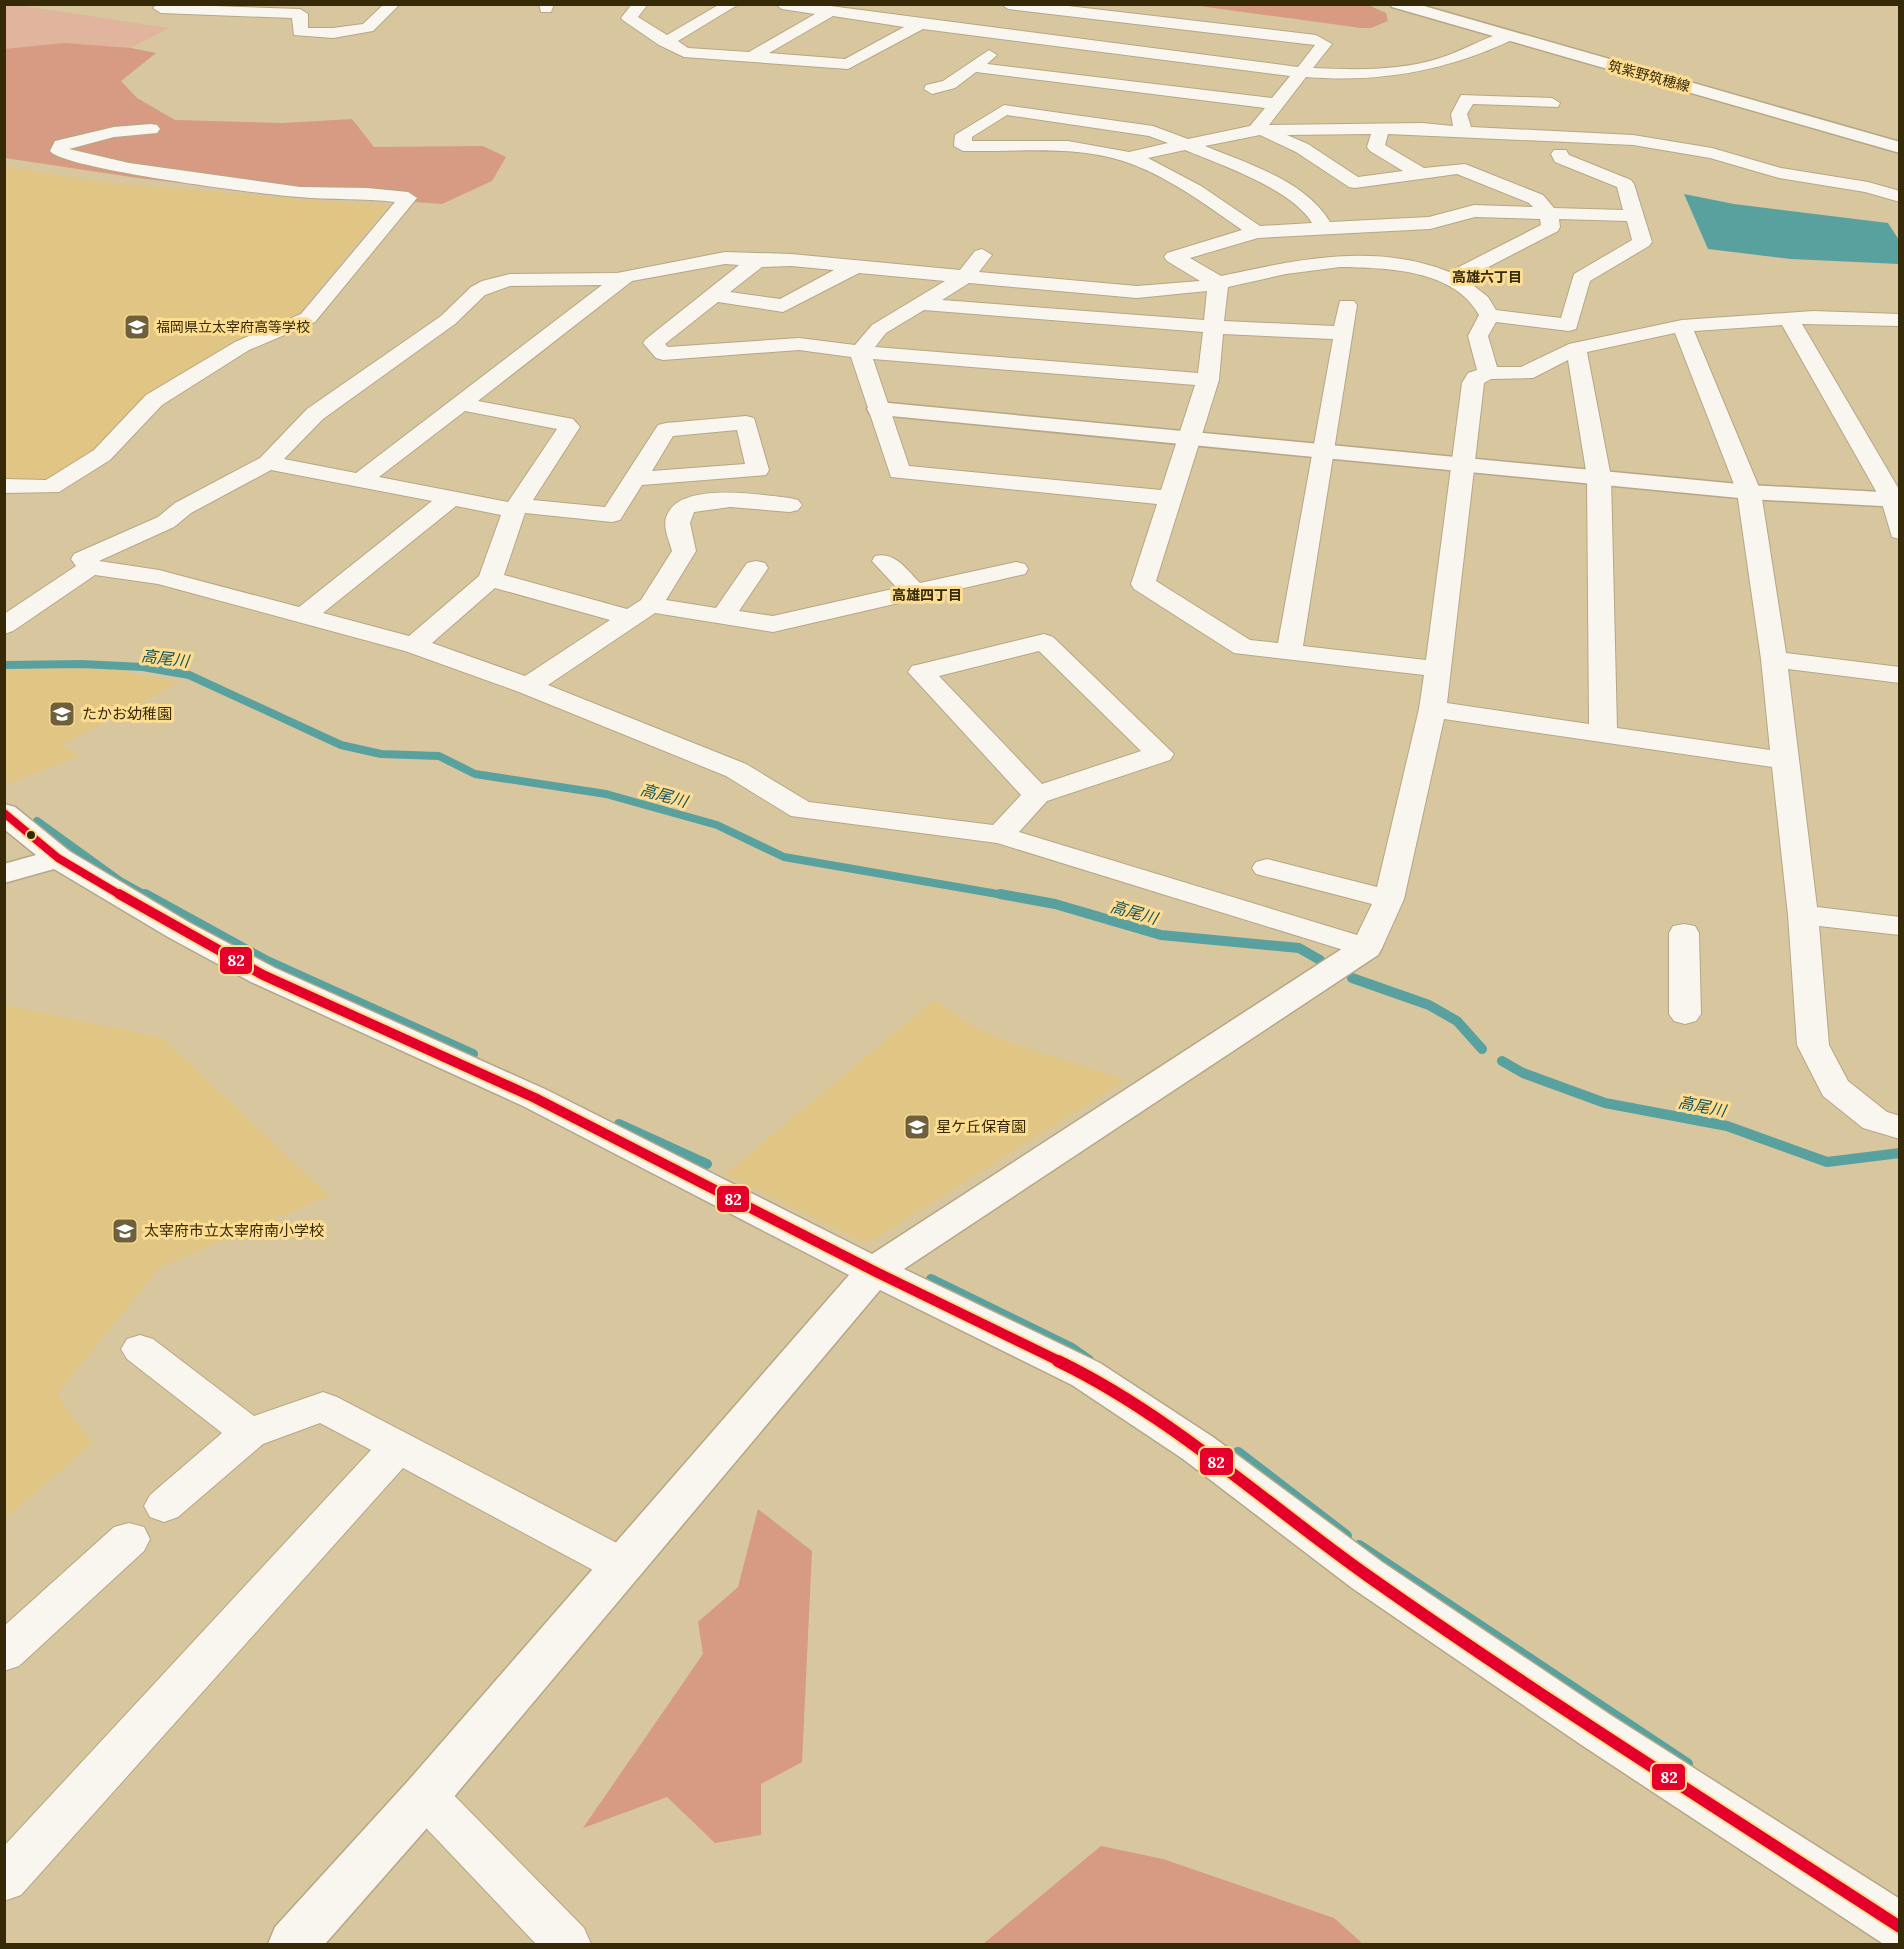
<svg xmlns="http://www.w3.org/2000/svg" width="1904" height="1949" font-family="Lora,'Noto Sans JP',serif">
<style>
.built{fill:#e0c585}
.green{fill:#e0b49d}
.forest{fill:#d69b82}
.water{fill:#58a19f}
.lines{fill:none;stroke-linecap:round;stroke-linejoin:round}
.stream-far2{stroke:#58a19f;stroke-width:8}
.stream-far1{stroke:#58a19f;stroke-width:10}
.stream{stroke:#58a19f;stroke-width:12}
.minor-casing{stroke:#b5a786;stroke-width:2}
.tertiary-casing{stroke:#b5a786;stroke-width:3}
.primary-casing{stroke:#b5a786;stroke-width:3}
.minor{fill:#f9f6f0;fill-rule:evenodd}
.tertiary{fill:#f9f6f0;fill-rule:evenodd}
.primary{fill:#f9f6f0;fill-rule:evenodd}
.bus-1-far2-casing{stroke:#fddd91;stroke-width:11}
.bus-1-far1-casing{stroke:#fddd91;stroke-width:14}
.bus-1-casing{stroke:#fddd91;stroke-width:16}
.bus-1-far2{stroke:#e4002b;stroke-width:8}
.bus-1-far1{stroke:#e4002b;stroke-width:10}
.bus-1{stroke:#e4002b;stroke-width:12}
.bus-dot{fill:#352908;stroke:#fddd91;stroke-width:2}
.labels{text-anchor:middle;stroke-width:6;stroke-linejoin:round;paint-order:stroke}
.far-street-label{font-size:14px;fill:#352908;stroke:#fddd91}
.far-neighbourhood-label{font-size:14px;font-weight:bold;fill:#352908;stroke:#fddd91}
.far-poi-label{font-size:14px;fill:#352908;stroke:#fddd91;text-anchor:start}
.poi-label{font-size:15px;fill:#352908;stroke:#fddd91;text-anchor:start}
.water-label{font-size:16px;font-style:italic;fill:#19545b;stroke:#fddd91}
.line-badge{stroke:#fddd91;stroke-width:2}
.badge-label{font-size:16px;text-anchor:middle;font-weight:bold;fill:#fff}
</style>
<rect width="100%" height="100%" fill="#d8c69e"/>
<path class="built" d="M5,167L117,184L387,206L296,317L244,337L142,400L102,449L49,482L5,481Z
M5,669H107L179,682L62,745L79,756L5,785Z
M934,1000L974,1027L1005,1041L1126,1080L870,1242L861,1241L725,1174Z
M5,1005L163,1038L329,1196L160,1267L57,1394L92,1443L5,1519Z"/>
<path class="green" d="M5,5H17L169,28L38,97L5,99Z"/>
<path class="forest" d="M1192,5H1368L1386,13L1388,21L1371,28H1361Z
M64,43L131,48L156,53L121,81L137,98L175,120L282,123L352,119L374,147L483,146L506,157L492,181L442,204L226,188L138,178L5,158L4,49Z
M758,1509L812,1551L802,1762L761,1784V1835L715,1843L667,1797L583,1828L703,1654L698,1622L738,1587Z
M1101,1846L1163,1859L1334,1918L1363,1944H983Z"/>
<path class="water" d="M1684,194L1734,204L1888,223L1899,240V264L1791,259L1708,249Z"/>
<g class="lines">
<path class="stream-far2" d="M4,665L81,664L143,667L189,675L341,745L381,754L439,756L475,774L606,794L717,825L784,857L1009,896
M37,821L120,881L147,896"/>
<path class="stream-far1" d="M145,894L265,960L473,1054
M1000,894L1055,904L1161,935L1299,948L1320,960
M1352,978L1429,1005L1457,1021L1482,1049
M1502,1061L1523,1073L1605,1103L1727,1126L1827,1162L1900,1153
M619,1124L707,1164
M931,1279L1072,1348L1089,1360"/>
<path class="stream" d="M1238,1453L1346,1536
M1359,1546L1687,1764"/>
<g class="minor-casing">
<path id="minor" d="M157,4L300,9L308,14V28H333L363,24L384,4H400L373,31L333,38L294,35L292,18L161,13L153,8Z
M539,4H554L551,12H541Z
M632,4H648L638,17L667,35L720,4H739L678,41L688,48L749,52L815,14L782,9L775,4H815L1298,67L1315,45L1008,9L1001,4H1051L1316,35L1332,44L1313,68C1355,70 1397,71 1437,59C1461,52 1482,38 1506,32L1512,34L1514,37L1512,40C1445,71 1380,83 1306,77L1269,125L1422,123L1453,126L1451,114L1461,95L1552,98L1560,103L1558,107L1473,104L1467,114L1471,127L1633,135L1712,148L1781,168L1868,182L1900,191V202L1865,192L1779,178L1710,158L1633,145L1388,134L1385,145L1424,168L1465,164L1543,195L1554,208L1623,210L1617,187L1555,162L1551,154L1554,150H1566L1569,155L1631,180L1634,184L1652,242L1649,246L1590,281L1576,329L1569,331L1496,322L1488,336L1497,367H1521L1569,344L1682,320L1813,311L1900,314V326L1802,324L1900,491V539L1892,537L1881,500L1782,325L1694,331L1761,492L1786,653L1900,667V683L1788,669L1817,907L1900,917V935L1819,926L1829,1045L1848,1081L1887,1112L1900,1116V1139L1863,1128L1823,1096L1797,1045L1788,915L1772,767L1444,719L1404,899L1382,948L1377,955L1366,957L997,843L791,816L726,776L519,692L405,651L158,584L95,575L13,631L4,634V614L76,566L71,559L74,554L158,517L175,503L260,458L307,409L441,316L471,287L482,281L510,274L617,273L725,252L791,254L960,270L975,251L982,249L992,255L979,272L1137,286L1200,281L1167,261L1164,257L1167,253L1242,230C1205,204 1166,175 1123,161C1073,145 1015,152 963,151L954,146L955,135L1004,105L1153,126L1188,139L1250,126L1265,108L976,72L955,88L932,94L924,89L926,85L943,81L989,50L997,55L987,64L1272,98L1290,76L923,29L848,69L684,57L659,45L624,21L621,18ZM833,16L904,27L845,59L769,53ZM1007,115L1149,136L1168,143L1129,152L1068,141H972V137ZM1371,134L1367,147L1370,151L1403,171L1358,177L1308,144L1287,135ZM1260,135L1296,152L1349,187L1355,188L1457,174L1529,203L1533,207L1474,205L1429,217L1330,222C1305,180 1248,164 1205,146ZM1185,150C1221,165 1292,189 1312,223L1260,226L1201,186L1148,158ZM1475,217L1540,219L1541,225L1449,272C1374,242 1296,260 1221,276L1190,258L1258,238L1430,229ZM1559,219L1627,221L1632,240L1574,274L1561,318L1496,310L1488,297L1465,279L1558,231L1560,227ZM725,264L739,265L646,339L643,343L656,358L663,360L799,350L851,357L891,477L1157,504L1131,584L1134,589L1234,653L1424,675L1419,709L1377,887L1267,859L1256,862L1252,868L1256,874L1372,904L1357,935L1019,832L1047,801L1170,760L1174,754L1053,637L1044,634L921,664L912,666L908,672L1021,795L993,825L809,802L746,764L548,685L655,613L773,632L1016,576L1025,574L1028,569L1025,564L1016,562L920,583C907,570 895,551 875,556L872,561L897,588L773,616L739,611L768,568L765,563L756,561L747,563L716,608L666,600L696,551L690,523L694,512L730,507L790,512L798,510L802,505L798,500L790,498C761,495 681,481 667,515C662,526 669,540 672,551L641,600L627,609L504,575L525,513L612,522L620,520L642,485L766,475L769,470L754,418L746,416L666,423L658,425L605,507L533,500L580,427L573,419L478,401L632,281ZM791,266L834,270L780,299L730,292L762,267ZM1340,267C1386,268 1454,269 1479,315L1468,336L1477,370L1468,373L1462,383L1426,660L1303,646L1357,305L1354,301H1340L1334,326L1224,321L1228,287L1286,274ZM859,273L945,281L872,325L855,345L799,338L668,347L665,344L718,302L783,312ZM969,283L1137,298L1207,291L1204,320L942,300ZM602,285L356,473L284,459L323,419L455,324L485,295L510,286ZM924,310L1203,332L1198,373L875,347L886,333ZM1675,333L1737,492L1761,659L1770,750L1617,728L1611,477L1587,352ZM1223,334L1333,339L1278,643L1250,640L1156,581L1219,380ZM873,359L1195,385L1161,490L909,466ZM1568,360L1587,477L1589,724L1447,703L1484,383L1491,379L1533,378ZM465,411L557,429L508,502L379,477ZM737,430L745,464L652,471L673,436ZM271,470L432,501L299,607L159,570L99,561L174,527L191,513ZM456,506L501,515L479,576L409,636L323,613ZM495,588L610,620L525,676L432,643ZM1039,651L1141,751L1042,784L939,676Z
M151,124L157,125L160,129L157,133L114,137L69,149L129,163L300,187L367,188L408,192L417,198L315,322L249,350L162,405L110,460L59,492L4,493V479L46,480L94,450L146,395L235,342L301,314L395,202C363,198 331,200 299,197C266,195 63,169 50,151L55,141L114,127Z
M1684,924L1695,926L1699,933L1701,1014L1696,1021L1685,1024L1674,1021L1669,1014V933L1673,926Z
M140,1335L153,1339L254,1416L323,1392L337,1397L636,1553L642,1565L636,1577L621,1582L606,1577L403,1468L21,1895L4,1901V1846L371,1450L320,1423L263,1444L178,1517L164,1522L150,1517L144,1506L150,1495L222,1433L127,1359L121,1349L127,1339Z
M129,1523L144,1527L150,1539L144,1551L19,1666L4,1671V1626L114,1527Z
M425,1776L441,1782L584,1928L591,1944H536L409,1810L402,1796L409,1782Z"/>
</g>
<g class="tertiary-casing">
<path id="tertiary" d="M878,402L1749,485L1900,493V507L1749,499L870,414L867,409L870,404Z
M4,804L15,807L69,851L190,923L275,968L547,1090L872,1254L1354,941L1366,938L1378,941L1382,948L1378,955L904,1269L1100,1363L1213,1437L1382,1562L1612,1716L1900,1899V1944L1882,1943L1580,1744L1352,1588L1183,1459L1072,1385L880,1290L442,1811L325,1944H268L275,1927L408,1781L849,1275L523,1106L251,982L168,937L54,869L4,883V864L36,855L4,829Z"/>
</g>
<g class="primary-casing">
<path id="primary" d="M1390,4H1417L1900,142V153L1392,7Z"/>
</g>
<use href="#minor" class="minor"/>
<use href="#tertiary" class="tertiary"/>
<use href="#primary" class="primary"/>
<g class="bus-1-far2-casing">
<path id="bus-1-far2" d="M4,813L58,858L122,896"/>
</g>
<g class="bus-1-far1-casing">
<path id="bus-1-far1" d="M119,894L263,975L535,1098L874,1271L1061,1362"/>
</g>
<g class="bus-1-casing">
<path id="bus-1" d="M1058,1361C1170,1415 1266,1504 1368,1576C1541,1698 1722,1811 1900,1927"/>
</g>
<use href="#bus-1-far2" class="bus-1-far2"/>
<use href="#bus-1-far1" class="bus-1-far1"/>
<use href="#bus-1" class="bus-1"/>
</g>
<defs>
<g id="school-square" transform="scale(1.35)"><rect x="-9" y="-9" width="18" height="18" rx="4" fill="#6e603c" stroke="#fddd91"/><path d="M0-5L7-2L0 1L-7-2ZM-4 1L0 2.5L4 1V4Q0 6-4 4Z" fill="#fff"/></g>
</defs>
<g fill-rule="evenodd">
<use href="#school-square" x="137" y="327"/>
<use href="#school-square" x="62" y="714"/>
<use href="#school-square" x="917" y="1127"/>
<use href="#school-square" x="125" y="1231"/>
</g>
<circle class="bus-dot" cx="31" cy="835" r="5"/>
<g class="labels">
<g class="far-street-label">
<text transform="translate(1649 76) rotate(15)" y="5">筑紫野筑穂線</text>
</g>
<g class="far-neighbourhood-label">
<text x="1487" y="282">高雄六丁目</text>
<text x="927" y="600">高雄四丁目</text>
</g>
<g class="far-poi-label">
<text x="156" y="332">福岡県立太宰府高等学校</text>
</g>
<g class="poi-label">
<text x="82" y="719">たかお幼稚園</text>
<text x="936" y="1132">星ケ丘保育園</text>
<text x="144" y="1236">太宰府市立太宰府南小学校</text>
</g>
<g class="water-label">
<text transform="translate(165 658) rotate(7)" y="6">高尾川</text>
<text transform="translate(664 795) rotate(16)" y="6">高尾川</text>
<text transform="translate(1134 912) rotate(16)" y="6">高尾川</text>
<text transform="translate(1702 1106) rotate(11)" y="6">高尾川</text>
</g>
</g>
<g class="line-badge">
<rect x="219" y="946" width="34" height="29" rx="6" fill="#e4002b"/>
<rect x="716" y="1185" width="34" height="28" rx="6" fill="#e4002b"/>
<rect x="1199" y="1447" width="35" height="29" rx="6" fill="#e4002b"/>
<rect x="1651" y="1763" width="35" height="28" rx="6" fill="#e4002b"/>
</g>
<g class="badge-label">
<text x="236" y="966">82</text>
<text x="733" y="1205">82</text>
<text x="1216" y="1468">82</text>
<text x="1669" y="1783">82</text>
</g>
<rect width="1904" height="1949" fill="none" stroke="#352908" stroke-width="12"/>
</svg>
